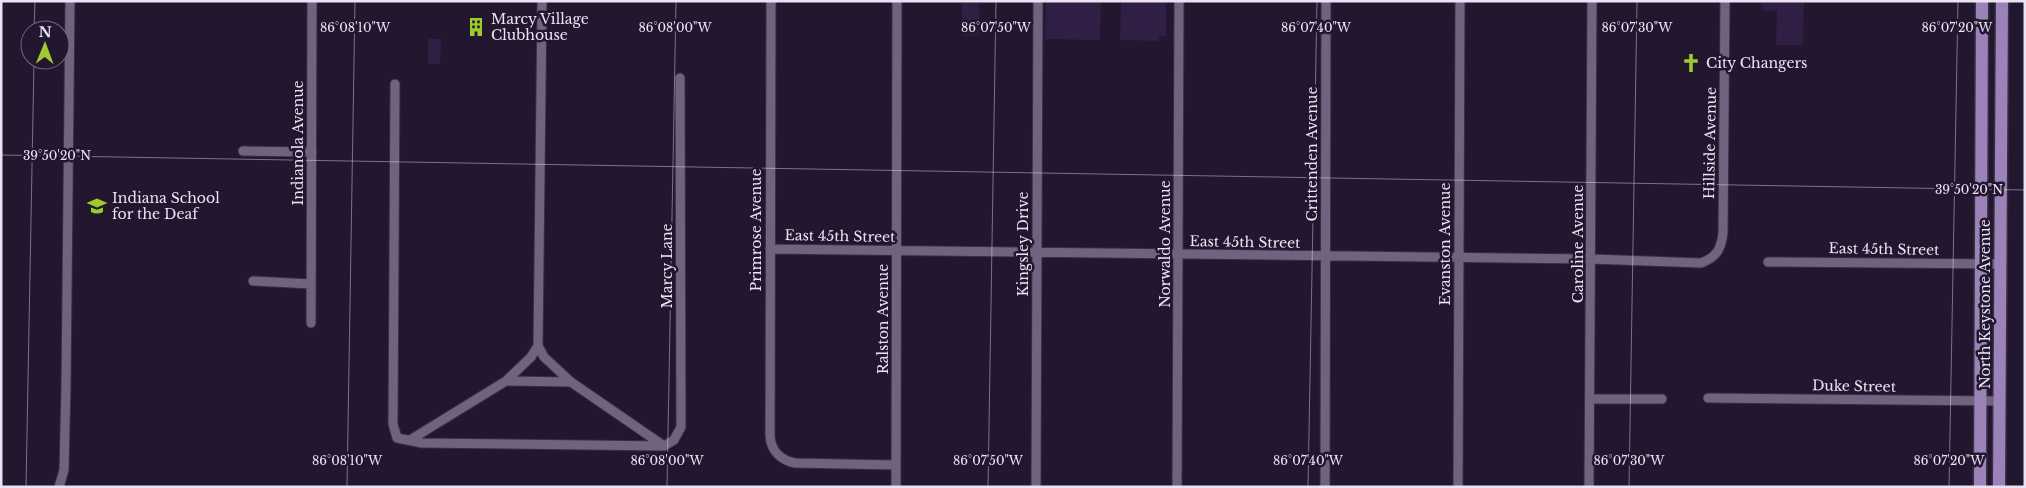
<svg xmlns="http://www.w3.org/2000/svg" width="2026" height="488" font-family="'Libre Baskerville',serif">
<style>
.green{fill:#301e44}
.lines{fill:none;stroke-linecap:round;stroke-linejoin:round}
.minor-casing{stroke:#383042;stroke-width:11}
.primary-casing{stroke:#383042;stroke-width:15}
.minor{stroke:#706380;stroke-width:9}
.primary{stroke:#9b82b8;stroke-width:12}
.ticks{fill:none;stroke:#eae3f4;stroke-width:1;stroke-opacity:0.45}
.labels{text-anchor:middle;stroke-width:5;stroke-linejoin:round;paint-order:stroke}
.poi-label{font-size:14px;fill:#eae3f4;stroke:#22172f;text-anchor:start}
.street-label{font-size:14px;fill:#eae3f4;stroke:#22172f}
.ticks-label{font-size:12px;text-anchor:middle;fill:#eae3f4;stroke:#22172f;stroke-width:5;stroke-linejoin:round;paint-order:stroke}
</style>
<rect width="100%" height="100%" fill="#22172f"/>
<path class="green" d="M1046,1H1101L1100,40L1045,39Z
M1121,1H1166V36H1159V41L1120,40Z
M1762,1H1804L1803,45H1776L1777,11L1761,10Z
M962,3H979V35L962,36Z
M428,39H441L440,64H428Z"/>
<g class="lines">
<g class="minor-casing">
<path id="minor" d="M771,1L770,436C771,451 781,460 795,463L896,465
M395,84L393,424L397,438L422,443L664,446L674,440L681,427L680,78
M243,151L312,152
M770,249L1592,259L1701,263C1717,257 1721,249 1723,233L1725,1
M1768,262L2000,264
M253,281L311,284
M311,323L312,1
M538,346L542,4
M538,346L544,357L571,382L506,381L531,357Z
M571,382L664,446
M1708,398L1999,401
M1590,399H1662
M410,440L506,381
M59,487L64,470L66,386L70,1
M896,487L897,1
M1036,487L1038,1
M1177,487L1179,1
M1325,487L1326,1
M1458,487L1460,1
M1589,487L1592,1"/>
</g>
<g class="primary-casing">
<path id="primary" d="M1980,487L1982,1
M1999,487L2002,1"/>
</g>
<use href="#minor" class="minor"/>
<use href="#primary" class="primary"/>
</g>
<path class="ticks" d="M34,30L35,1M1,155L2025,190M26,487L34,60M347,487L355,1M667,487L676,1M988,487L996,1M1308,487L1317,1M1629,487L1637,1M1949,487L1958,1"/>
<defs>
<g id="building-bare" transform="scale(1.5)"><path d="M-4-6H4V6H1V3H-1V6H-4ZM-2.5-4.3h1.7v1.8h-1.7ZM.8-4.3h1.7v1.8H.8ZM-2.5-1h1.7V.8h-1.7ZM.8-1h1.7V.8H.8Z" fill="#9eca2e" stroke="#22172f" stroke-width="2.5" paint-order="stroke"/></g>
<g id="church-bare" transform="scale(1.5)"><path d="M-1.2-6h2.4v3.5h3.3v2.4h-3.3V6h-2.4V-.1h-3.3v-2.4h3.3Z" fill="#9eca2e" stroke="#22172f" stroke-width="2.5" paint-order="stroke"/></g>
<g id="school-bare" transform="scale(1.5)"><path d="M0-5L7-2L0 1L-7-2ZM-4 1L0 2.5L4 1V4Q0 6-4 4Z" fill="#9eca2e" stroke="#22172f" stroke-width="2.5" paint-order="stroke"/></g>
</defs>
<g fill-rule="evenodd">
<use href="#building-bare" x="476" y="27"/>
<use href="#church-bare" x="1691" y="63"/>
<use href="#school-bare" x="97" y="206"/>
</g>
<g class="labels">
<g class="poi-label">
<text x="491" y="24">Marcy Village<tspan x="491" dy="16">Clubhouse</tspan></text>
<text x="1706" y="68">City Changers</text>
<text x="112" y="203">Indiana School<tspan x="112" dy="16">for the Deaf</tspan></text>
</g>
<g class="street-label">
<text transform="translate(298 143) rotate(-90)" y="5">Indianola Avenue</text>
<text transform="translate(1710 143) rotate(-89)" y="5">Hillside Avenue</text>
<text transform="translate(1312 154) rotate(-90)" y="5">Crittenden Avenue</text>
<text transform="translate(756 230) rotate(-90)" y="5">Primrose Avenue</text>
<text transform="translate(840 236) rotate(1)" y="5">East 45th Street</text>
<text transform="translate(1245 242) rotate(1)" y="5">East 45th Street</text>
<text transform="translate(1023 244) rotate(-90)" y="5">Kingsley Drive</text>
<text transform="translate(1165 244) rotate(-90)" y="5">Norwaldo Avenue</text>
<text transform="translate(1445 244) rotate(-90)" y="5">Evanston Avenue</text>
<text transform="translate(1578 244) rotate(-90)" y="5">Caroline Avenue</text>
<text transform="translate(1884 249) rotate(1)" y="5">East 45th Street</text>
<text transform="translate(667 266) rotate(-90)" y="5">Marcy Lane</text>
<text transform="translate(1985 304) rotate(-90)" y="5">North Keystone Avenue</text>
<text transform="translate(883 319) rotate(-90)" y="5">Ralston Avenue</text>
<text transform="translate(1854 386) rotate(1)" y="5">Duke Street</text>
</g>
</g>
<g class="ticks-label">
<text x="355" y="32">86°08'10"W</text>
<text x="675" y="32">86°08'00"W</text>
<text x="996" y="32">86°07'50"W</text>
<text x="1316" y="32">86°07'40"W</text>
<text x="1637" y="32">86°07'30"W</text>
<text x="1957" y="32">86°07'20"W</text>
<text x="57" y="160">39°50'20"N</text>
<text x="1969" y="194">39°50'20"N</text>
<text x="347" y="465">86°08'10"W</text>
<text x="667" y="465">86°08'00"W</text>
<text x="988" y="465">86°07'50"W</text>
<text x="1308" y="465">86°07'40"W</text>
<text x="1629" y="465">86°07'30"W</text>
<text x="1949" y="465">86°07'20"W</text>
</g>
<rect width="2026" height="488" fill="none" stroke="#eae3f4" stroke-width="5"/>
<g transform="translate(45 45) rotate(1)"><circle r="24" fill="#22172f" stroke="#72697e"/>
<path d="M0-4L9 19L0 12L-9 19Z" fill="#9eca2e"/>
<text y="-8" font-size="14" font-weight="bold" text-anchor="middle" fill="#eae3f4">N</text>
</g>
</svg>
